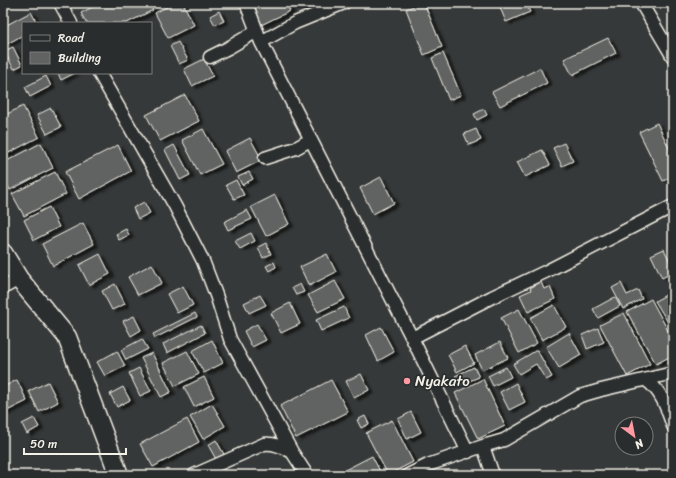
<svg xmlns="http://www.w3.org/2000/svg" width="676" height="478" font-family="Sriracha,sans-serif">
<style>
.building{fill:#616362;stroke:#f4f1e8;filter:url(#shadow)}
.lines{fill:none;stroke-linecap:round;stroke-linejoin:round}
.street-casing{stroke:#f4f1e8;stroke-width:15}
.secondary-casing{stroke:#f4f1e8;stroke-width:21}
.street{stroke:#2a2d2e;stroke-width:12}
.secondary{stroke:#2a2d2e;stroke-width:18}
.poi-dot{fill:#ff9aa2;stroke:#2a2d2e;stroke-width:1.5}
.labels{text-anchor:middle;stroke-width:3.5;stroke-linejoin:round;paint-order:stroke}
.poi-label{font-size:15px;fill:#f4f1e8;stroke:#2a2d2e;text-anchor:start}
</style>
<defs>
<filter id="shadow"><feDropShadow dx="4.5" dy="2.5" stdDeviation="1" flood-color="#0009"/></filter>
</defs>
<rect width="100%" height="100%" fill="#363939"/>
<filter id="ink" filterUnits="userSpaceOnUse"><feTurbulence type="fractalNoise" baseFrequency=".025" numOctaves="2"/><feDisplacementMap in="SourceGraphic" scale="8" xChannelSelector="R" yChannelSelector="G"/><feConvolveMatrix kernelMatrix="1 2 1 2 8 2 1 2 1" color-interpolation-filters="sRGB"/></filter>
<g filter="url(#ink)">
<path class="building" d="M100,3H149L153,10L127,23H86L81,13Z
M174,3H183L194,25L168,38L155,13Z
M250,3H286L290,11L261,25Z
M421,3H424L442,47L424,55L406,9Z
M503,3H526L530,12L506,22L499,5Z
M219,11L224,21L215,25L210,16Z
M31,12L37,23H23V35L7,44L3,37V27Z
M608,38L616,53L572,75L564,59Z
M178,42L188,60L179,64L170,46Z
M13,47L22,65L14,69L4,51Z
M443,53L461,95L449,100L432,58Z
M204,59L213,76L192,86L184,69Z
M540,68L547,83L500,106L492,92Z
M58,73H75L61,80Z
M46,76L51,86L30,97L25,87Z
M185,95L199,121L160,141L146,115Z
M23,106L39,137L3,156V116Z
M51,108L61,127L47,134L37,115Z
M484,109L487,115L477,120L474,114Z
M657,123L673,156V176L663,181L639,132Z
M203,129L222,164L200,175L182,140Z
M476,129L481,140L469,145L464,134Z
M250,138L262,160L236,173L225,151Z
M41,143L53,168L10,190L3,177V163Z
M564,143L573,161L562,166L553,148Z
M118,145L131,171L79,199L65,172Z
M174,145L190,175L180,180L165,150Z
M542,150L550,165L525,177L517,162Z
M55,172L66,194L24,216L12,194Z
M249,172L253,179L242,185L238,177Z
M381,177L394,203L373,214L360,188Z
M236,180L244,195L234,199L226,185Z
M275,195L289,224L266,236L251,207Z
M144,202L150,213L138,219L133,208Z
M49,207L59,227L34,240L24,220Z
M247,210L252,219L228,230L224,222Z
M83,223L94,244L53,266L42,244Z
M126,229L129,235L119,240L116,234Z
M251,233L255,241L240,249L235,241Z
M266,243L271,254L263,258L258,247Z
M664,249L673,268V272L662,278L651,255Z
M100,254L110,274L89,285L79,265Z
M327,254L336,272L309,286L300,267Z
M274,262L276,267L269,271L266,266Z
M152,264L162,283L138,295L128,277Z
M335,281L345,299L318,312L308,295Z
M541,282L544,289L550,287L555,299L528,312L520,295L531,290L530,288Z
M621,283L627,295L638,290L642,299L623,309L612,288Z
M115,284L125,304L112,310L102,291Z
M300,284L304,292L296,295L292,288Z
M183,286L193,305L177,313L167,294Z
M673,291V329H672L655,301Z
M260,295L266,305L249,313L244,303Z
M615,297L620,306L598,318L593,309Z
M651,299L673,340V355L656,364L627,312Z
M290,303L300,324L281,333L271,313Z
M554,305L566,327L542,340L530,318Z
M344,307L349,318L321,331L316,320Z
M519,309L537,343L519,353L501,318Z
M195,313L197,317L155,338L153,334Z
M624,313L650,364L627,376L600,325Z
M134,316L141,330L131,336L123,321Z
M257,324L266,340L252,347L244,331Z
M201,325L205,333L167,353L163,344Z
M381,327L394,352L378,361L366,335Z
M598,328L604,342L587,349L582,335Z
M569,333L581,355L559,368L546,347Z
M142,339L148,349L126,360L121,350Z
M212,340L223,363L204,373L192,351Z
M500,342L508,358L482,370L475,355Z
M465,346L474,363L457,372L448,355Z
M537,350L552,377L546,380L536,364L519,374L513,364Z
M117,351L125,366L105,376L97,362Z
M187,351L199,374L175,386L163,363Z
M152,353L171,392L161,397L141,358Z
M474,367L479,377L460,385L455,376Z
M506,367L511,377L493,386L488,376Z
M139,368L151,391L140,396L129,373Z
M361,374L369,390L354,398L346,381Z
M204,377L214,397L194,407L184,387Z
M483,379L505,426L478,439L455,393Z
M17,380L27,401L3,413V387Z
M331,380L348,412L296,438L280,406Z
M48,382L58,402L39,412L29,391Z
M516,383L525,402L509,410L500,392Z
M123,387L130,400L117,407L110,394Z
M212,404L225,426L203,439L190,417Z
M411,412L421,432L407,439L398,419Z
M365,416L369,424L361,428L357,420Z
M34,418L39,427L27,434L22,424Z
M187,419L199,442L153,467L140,444Z
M392,420L413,462L388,475L366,433Z
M216,440L225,456L217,461L208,445Z
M372,456L382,475H348L345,470Z"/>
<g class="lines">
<g class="street-casing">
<path id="street" d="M60,3L71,23
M246,3L261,42L412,338L468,452
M641,3L673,57
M261,42L295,23L344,3
M210,57L228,48L257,31
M99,73L175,206L203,261L216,295L230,339L292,452L307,475
M265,158L296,148L310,140
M3,288L19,279
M412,338L492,297L547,271L673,206
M646,380C662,391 667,409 673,426
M483,446L493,475
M194,475L264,444C275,443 282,447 292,452
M408,475L428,465L483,446L504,440L580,396L601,390L673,373"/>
</g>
<g class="secondary-casing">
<path id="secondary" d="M3,253L19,279L67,337L119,475"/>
</g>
<use href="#street" class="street"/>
<use href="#secondary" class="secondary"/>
</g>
</g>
<circle class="poi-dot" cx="407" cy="381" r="4"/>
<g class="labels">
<g class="poi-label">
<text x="415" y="386">Nyakato</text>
</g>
</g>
<rect width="676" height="478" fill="none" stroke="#2a2d2e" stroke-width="16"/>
<rect x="8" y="8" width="660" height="462" fill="none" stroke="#f4f1e8" stroke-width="1.5" filter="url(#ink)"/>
<rect x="22" y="22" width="130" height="52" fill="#2a2d2e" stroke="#7b7b78"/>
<rect x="30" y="35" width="20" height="6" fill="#2a2d2e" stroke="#7b7b78"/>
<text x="58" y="42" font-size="12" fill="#f4f1e8">Road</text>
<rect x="30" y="52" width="20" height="12" fill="#616362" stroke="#7b7b78"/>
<text x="58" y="62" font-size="12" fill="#f4f1e8">Building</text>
<g transform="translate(634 436) rotate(148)"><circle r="19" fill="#2a2d2e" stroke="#7b7b78"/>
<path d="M0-3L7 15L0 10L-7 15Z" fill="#ff9aa2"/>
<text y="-6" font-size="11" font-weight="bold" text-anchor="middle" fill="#f4f1e8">N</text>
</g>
<path d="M24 448v6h102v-6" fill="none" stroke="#f4f1e8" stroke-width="2"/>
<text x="30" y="448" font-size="12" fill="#f4f1e8" stroke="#2a2d2e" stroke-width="3" paint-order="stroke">50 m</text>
</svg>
